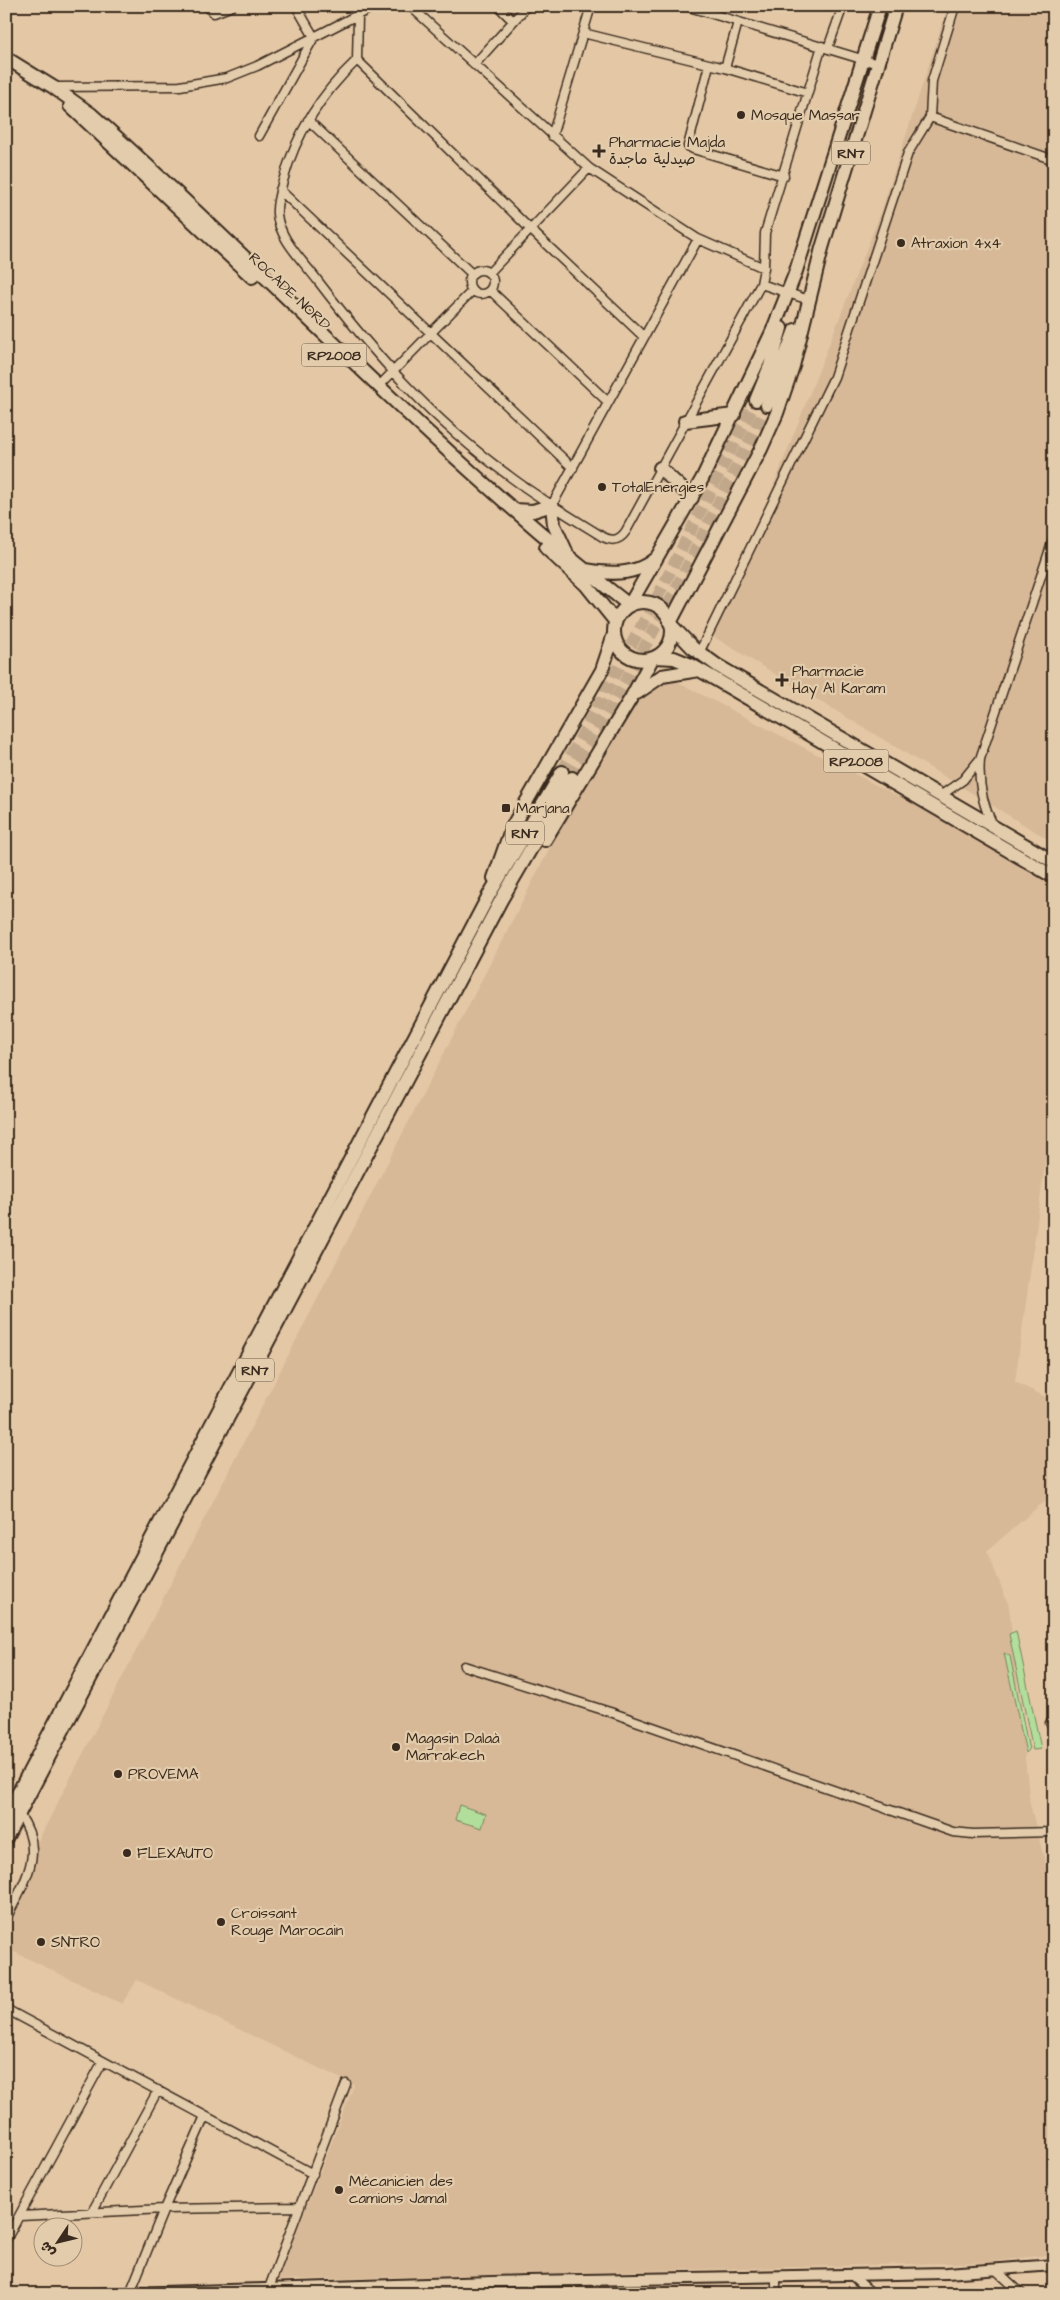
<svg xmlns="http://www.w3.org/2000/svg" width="1060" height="2300" font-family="'Architects Daughter','Playpen Sans Arabic',sans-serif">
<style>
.built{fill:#d7b998}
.green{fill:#b2de9c;stroke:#76845d}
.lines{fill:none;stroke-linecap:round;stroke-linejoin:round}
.trunk-tunnel{stroke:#c2a88b;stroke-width:12;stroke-dasharray:12 6;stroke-linecap:butt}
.minor-casing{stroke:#3b2a1e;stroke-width:11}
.tertiary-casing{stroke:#3b2a1e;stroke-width:14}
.trunk-casing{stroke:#3b2a1e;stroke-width:16}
.minor{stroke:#e2ccab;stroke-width:8}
.tertiary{stroke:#e2ccab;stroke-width:10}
.trunk{stroke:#e2ccab;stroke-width:12}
.poi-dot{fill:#3b2a1e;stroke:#e2ccab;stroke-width:2}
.labels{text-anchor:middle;stroke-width:4.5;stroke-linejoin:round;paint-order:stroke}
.shield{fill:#e2ccab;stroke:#6d5b48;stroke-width:1}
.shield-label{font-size:14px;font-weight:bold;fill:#3b2a1e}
.poi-label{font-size:15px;fill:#3b2a1e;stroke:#e2ccab;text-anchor:start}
.street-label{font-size:15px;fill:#3b2a1e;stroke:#e2ccab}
</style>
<rect width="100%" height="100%" fill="#e4c8a6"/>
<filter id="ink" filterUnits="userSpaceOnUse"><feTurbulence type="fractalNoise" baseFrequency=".02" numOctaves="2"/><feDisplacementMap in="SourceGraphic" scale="10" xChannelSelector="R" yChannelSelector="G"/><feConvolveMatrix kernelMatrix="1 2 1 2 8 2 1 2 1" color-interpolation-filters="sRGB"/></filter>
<g filter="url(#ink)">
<path class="built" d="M948,6H1054V843L714,637L881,212Z
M664,675L1054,877V1100L1015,1382L1054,1401V1493L987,1551L1009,1606L1030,1804L1054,1896V2254L990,2262L278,2280L354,2085L137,1980L122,2004L6,1948V1903L628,696Z"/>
<path class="green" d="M1016,1631L1041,1749L1033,1750L1009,1634Z
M1004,1653L1010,1656L1029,1750L1026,1753Z
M459,1805L486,1814L482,1828L455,1820Z"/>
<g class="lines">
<path class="trunk-tunnel" d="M562,772L660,592L756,400
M572,778L671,599L767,405"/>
<g class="minor-casing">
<path id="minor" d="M207,6L214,13L232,6
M410,6L589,168L698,239L764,268
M498,6L513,21
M686,6L878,64
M358,16L357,60L531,230L644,337
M583,33L725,68L808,93
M828,48L843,6
M357,60C322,93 296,133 283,181C280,191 276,203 277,214C279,239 304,262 318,281C373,353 434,422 508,475C538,498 571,517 603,537C613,542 620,540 626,531L761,284L764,268L765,233L822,46
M474,65L527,6
M709,65L688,146L693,149L784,176
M725,68L738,22
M55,87L180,86L227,78L257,66L375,6
M930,117L1054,160
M308,120L472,274
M259,136L314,37L296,6
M552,136L591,6
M280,190L573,468
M469 282a12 12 0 1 1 24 0a12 12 0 1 1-24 0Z
M489,273L589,168
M761,284L809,300
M490,290L608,402
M379,386L472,291
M552,505L698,239
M699,653L834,377L908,153L930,117L932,81L955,6
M940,796L963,780L980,759
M993,825C982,804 978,783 980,759L1054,537
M464,1666L613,1713L953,1832L973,1834L1054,1832
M1050,1723L1054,1724
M6,1919C24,1882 47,1852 19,1814
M6,2009L313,2174
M92,2212L158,2090
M20,2216L164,2209L300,2207
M6,2240L103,2061
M997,2271L1022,2294
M851,2275L873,2294
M776,2276V2294
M528,2281L535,2294
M269,2288L346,2084
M130,2293L164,2209L205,2116"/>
</g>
<g class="tertiary-casing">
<path id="tertiary" d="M94,2294L528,2281L947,2273L1054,2265"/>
</g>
<g class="trunk-casing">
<path id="trunk" d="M6,58L53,87L91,114C272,276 437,456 629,605
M70,106L252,277
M756,400L770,366L781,328
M767,405L795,330
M685,421L734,415
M660,468L692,498
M514,510L533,511L552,505L554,525L566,551
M546,548L586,585L615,621
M587,570C611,575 638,575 657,557
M614 631a29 29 0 1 1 58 0a29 29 0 1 1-58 0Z
M630,604L702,479L772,332L795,274L880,6
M670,623L761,449L777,413L793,366L822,248L896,6
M672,626L693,648L718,666L1054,862
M656,657L674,658L691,665L1054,877
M637,693L662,676L699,670
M545,840L631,698L652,659
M494,878L512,827L602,670L614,634
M6,1816L489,895L562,772
M6,1838L501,900L572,778"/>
</g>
<use href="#minor" class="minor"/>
<use href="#tertiary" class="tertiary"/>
<use href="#trunk" class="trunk"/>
</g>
</g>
<g class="poi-dot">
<circle cx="741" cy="115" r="5"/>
<path d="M596.5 143.5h5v5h5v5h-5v5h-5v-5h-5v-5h5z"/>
<circle cx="901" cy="243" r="5"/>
<circle cx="602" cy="487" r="5"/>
<path d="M779.5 672.5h5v5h5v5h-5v5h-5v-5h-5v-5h5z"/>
<rect x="501" y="803" width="10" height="10" rx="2.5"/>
<circle cx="396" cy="1747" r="5"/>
<circle cx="118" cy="1774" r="5"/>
<circle cx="127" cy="1853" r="5"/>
<circle cx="221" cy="1922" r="5"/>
<circle cx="41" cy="1942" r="5"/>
<circle cx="339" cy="2190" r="5"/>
</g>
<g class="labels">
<g class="shield">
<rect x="832" y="141.5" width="38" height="23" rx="4"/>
<rect x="301.5" y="343.5" width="65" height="23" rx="4"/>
<rect x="823.5" y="749.5" width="65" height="23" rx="4"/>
<rect x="506" y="821.5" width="38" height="23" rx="4"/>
<rect x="236" y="1358.5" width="38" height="23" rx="4"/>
</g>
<g class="shield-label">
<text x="851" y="158">RN7</text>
<text x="334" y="360">RP2008</text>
<text x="856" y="766">RP2008</text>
<text x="525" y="838">RN7</text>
<text x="255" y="1375">RN7</text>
</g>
<g class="poi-label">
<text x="751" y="120">Mosque Massar</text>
<text x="609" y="147">Pharmacie Majda<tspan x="609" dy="17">صيدلية ماجدة</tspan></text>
<text x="911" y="248">Atraxion 4x4</text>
<text x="612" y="492">TotalEnergies</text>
<text x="792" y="676">Pharmacie<tspan x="792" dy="17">Hay Al Karam</tspan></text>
<text x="516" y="813">Marjana</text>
<text x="406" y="1743">Magasin Dalaà<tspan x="406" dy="17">Marrakech</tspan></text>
<text x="128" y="1779">PROVEMA</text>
<text x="137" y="1858">FLEXAUTO</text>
<text x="231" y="1918">Croissant<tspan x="231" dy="17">Rouge Marocain</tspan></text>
<text x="51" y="1947">SNTRO</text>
<text x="349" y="2186">Mécanicien des<tspan x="349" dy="17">camions Jamal</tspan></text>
</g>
<g class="street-label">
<text transform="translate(290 291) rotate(43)" y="5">ROCADE NORD</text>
</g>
</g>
<rect width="1060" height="2300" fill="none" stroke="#e2ccab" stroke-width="25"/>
<rect x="12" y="12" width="1035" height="2275" fill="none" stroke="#3b2a1e" stroke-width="2" filter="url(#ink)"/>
<g transform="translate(58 2242) rotate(235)"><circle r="24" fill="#e2ccab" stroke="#9f8b73"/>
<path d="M0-4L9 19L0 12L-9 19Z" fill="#3b2a1e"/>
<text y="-8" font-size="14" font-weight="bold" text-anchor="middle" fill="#3b2a1e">ش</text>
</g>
</svg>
